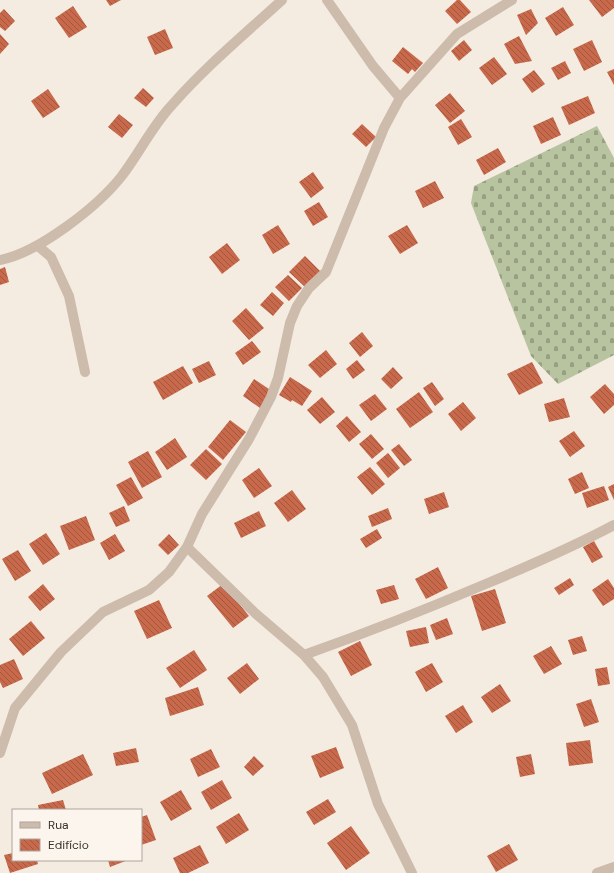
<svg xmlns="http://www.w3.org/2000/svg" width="614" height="873" font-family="'DM Sans',sans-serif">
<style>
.cemetery{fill:url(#cemetery-stones)}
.building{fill:url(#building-back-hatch)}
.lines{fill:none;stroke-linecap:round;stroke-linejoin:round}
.street{stroke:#cdbbac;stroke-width:10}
</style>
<defs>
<pattern id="cemetery-stones" width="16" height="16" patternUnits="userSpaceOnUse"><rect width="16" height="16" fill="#b8c4a0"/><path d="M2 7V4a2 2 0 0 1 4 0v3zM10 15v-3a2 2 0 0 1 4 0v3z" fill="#97a083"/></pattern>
<pattern id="building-back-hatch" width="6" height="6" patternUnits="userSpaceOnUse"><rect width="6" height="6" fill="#c8694b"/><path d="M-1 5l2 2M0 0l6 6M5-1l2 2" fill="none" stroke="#a4573f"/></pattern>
</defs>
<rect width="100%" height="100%" fill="#f4ebe1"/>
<path class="cemetery" d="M597,126L614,158V355L558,384L531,356L471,203L474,186Z"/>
<path class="building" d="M106,0H121L110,6Z
M457,0H460L471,12L457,24L445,11Z
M589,0H614V8L602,17Z
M73,6L87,27L69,38L55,18Z
M563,7L574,25L556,36L545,18Z
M4,9L15,21L5,31L0,27V13Z
M531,9L538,23L526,35L517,15Z
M165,29L173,48L155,55L147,37Z
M0,34L9,44L0,54Z
M519,36L532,61L515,64L504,44Z
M464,40L472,50L459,61L451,51Z
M592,40L602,62L584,71L573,49Z
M403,47L423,63L415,72L412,69L408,74L392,61Z
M494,57L507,74L492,85L479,68Z
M565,61L571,73L558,80L551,68Z
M614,69V85L607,72Z
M534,70L545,84L532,93L522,79Z
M143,88L154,98L146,107L134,98Z
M48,89L60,107L43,118L31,101Z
M450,93L465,111L450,123L435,105Z
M588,96L595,113L569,125L561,107Z
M119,114L133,125L122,138L108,127Z
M553,117L561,135L541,144L533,126Z
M461,119L472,137L458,145L448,127Z
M362,124L376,137L366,147L352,134Z
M498,148L506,162L484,175L476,160Z
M313,172L324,188L311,198L299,182Z
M435,181L444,198L423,208L415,191Z
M319,202L328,217L313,226L304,211Z
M278,225L290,244L273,254L262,235Z
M407,225L418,243L400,254L388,236Z
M227,243L240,260L222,274L209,257Z
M305,256L322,273L306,288L289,272Z
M5,267L9,282L0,285V269Z
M288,275L302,288L289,301L275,287Z
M272,292L284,303L273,316L260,305Z
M246,308L264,328L249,340L232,321Z
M362,332L373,346L360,357L349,343Z
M252,341L261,352L243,365L235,353Z
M326,350L337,364L320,378L308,365Z
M357,360L365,370L353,379L346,369Z
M209,361L216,375L199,383L192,369Z
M532,362L543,383L519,395L507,374Z
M183,366L193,383L163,400L153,382Z
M393,367L403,378L391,389L381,379Z
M290,377L312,391L302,406L292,400L291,402L279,395Z
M254,379L272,391L260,408L243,396Z
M432,382L444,399L435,406L423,388Z
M605,384L614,394V405L604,414L590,397Z
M419,392L433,412L410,428L396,409Z
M375,394L387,409L371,421L359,405Z
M322,397L335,412L320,424L307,410Z
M564,398L570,417L549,422L544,404Z
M463,402L476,418L461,431L448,414Z
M347,416L361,432L349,442L336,426Z
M230,420L246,432L223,460L208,447Z
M574,431L585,446L570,457L559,441Z
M371,434L384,449L372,459L359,444Z
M175,438L187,457L167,470L155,452Z
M399,444L412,460L404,466L391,450Z
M206,449L222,464L206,480L190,465Z
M148,451L162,477L142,488L128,462Z
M388,453L400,468L388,478L376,463Z
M370,467L385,484L372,495L357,477Z
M259,468L272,486L254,498L242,480Z
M582,472L589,488L575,494L568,479Z
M131,477L143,498L128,506L116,485Z
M614,484V500L608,487Z
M604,486L609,500L587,508L582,493Z
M292,490L306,509L288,522L274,503Z
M444,492L449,507L429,514L424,499Z
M124,506L130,521L116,527L109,513Z
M388,508L392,519L372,527L368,516Z
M259,511L266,526L241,538L234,523Z
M86,516L95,540L69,550L60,526Z
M377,529L382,538L366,548L360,539Z
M46,533L60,554L43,565L29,544Z
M115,534L125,551L109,560L100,543Z
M169,534L179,545L168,555L158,545Z
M594,541L603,557L592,563L583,547Z
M18,550L31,571L15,581L2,559Z
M438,567L448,588L426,599L415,579Z
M570,578L574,585L559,595L554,588Z
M608,579L614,588V599L603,606L592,590Z
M43,584L55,599L40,611L28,597Z
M223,584L249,616L233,628L207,596Z
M394,585L399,599L381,604L376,590Z
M495,589L506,623L482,631L471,596Z
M159,600L172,628L147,639L134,611Z
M447,618L453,634L436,640L430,625Z
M31,621L45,638L23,656L9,639Z
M426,627L429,643L410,647L406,631Z
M582,636L587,651L573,655L568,640Z
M360,641L372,665L351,676L338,652Z
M551,646L562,664L544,674L533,656Z
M194,650L207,670L180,688L166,668Z
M14,659L23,679L3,688L0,682V665Z
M247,663L259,679L240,694L227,678Z
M432,663L443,682L426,692L415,672Z
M607,667L610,684L598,686L595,669Z
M500,684L511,701L492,713L481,697Z
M198,687L204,705L170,716L165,698Z
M591,699L599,722L584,727L576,704Z
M463,705L473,722L456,733L445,716Z
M590,740L593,763L569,766L566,743Z
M336,747L344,768L320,778L311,756Z
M136,748L139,762L116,766L113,753Z
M211,749L220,767L198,777L190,759Z
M83,754L93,775L52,794L42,773Z
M531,754L535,774L520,777L516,757Z
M254,756L264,766L253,776L244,767Z
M222,780L232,798L211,810L201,792Z
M181,790L192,809L171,821L160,802Z
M328,799L336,812L314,825L306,812Z
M63,800L66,810H39L38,805Z
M239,813L249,830L226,844L216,827Z
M147,815L156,840L141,845V817Z
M351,826L370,853L346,870L327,843Z
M509,844L518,860L496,872L487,856Z
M200,845L209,863L188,873H180L173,858Z
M13,853V860H37L38,864L10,873L4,855Z
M108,860H128L110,867Z"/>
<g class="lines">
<path class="street" d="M400,98L457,34L512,0
M38,246L51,257L69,296L85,372
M0,260C38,253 97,207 121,177C139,154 152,126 172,105C205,67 245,34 282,0
M187,547L255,613L304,655L323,677L352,725L378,804L412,873
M304,655C366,633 427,609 488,583C531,565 573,547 614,525
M0,753L15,708L61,652L103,612L149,590L169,572L187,547L202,514L249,439L271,397L278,378L290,323L297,306L309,288L326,272L384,128L400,98L373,66L327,0
M597,873L614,867"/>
</g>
<rect x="12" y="809" width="130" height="52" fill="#fbf5ee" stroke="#aea6a0"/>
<rect x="20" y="822" width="20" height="6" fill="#cdbbac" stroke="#aea6a0"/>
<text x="48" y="829" font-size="12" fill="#3b302b">Rua</text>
<rect x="20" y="839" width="20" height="12" fill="url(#building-back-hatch)" stroke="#aea6a0"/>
<text x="48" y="849" font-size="12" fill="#3b302b">Edifício</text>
</svg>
